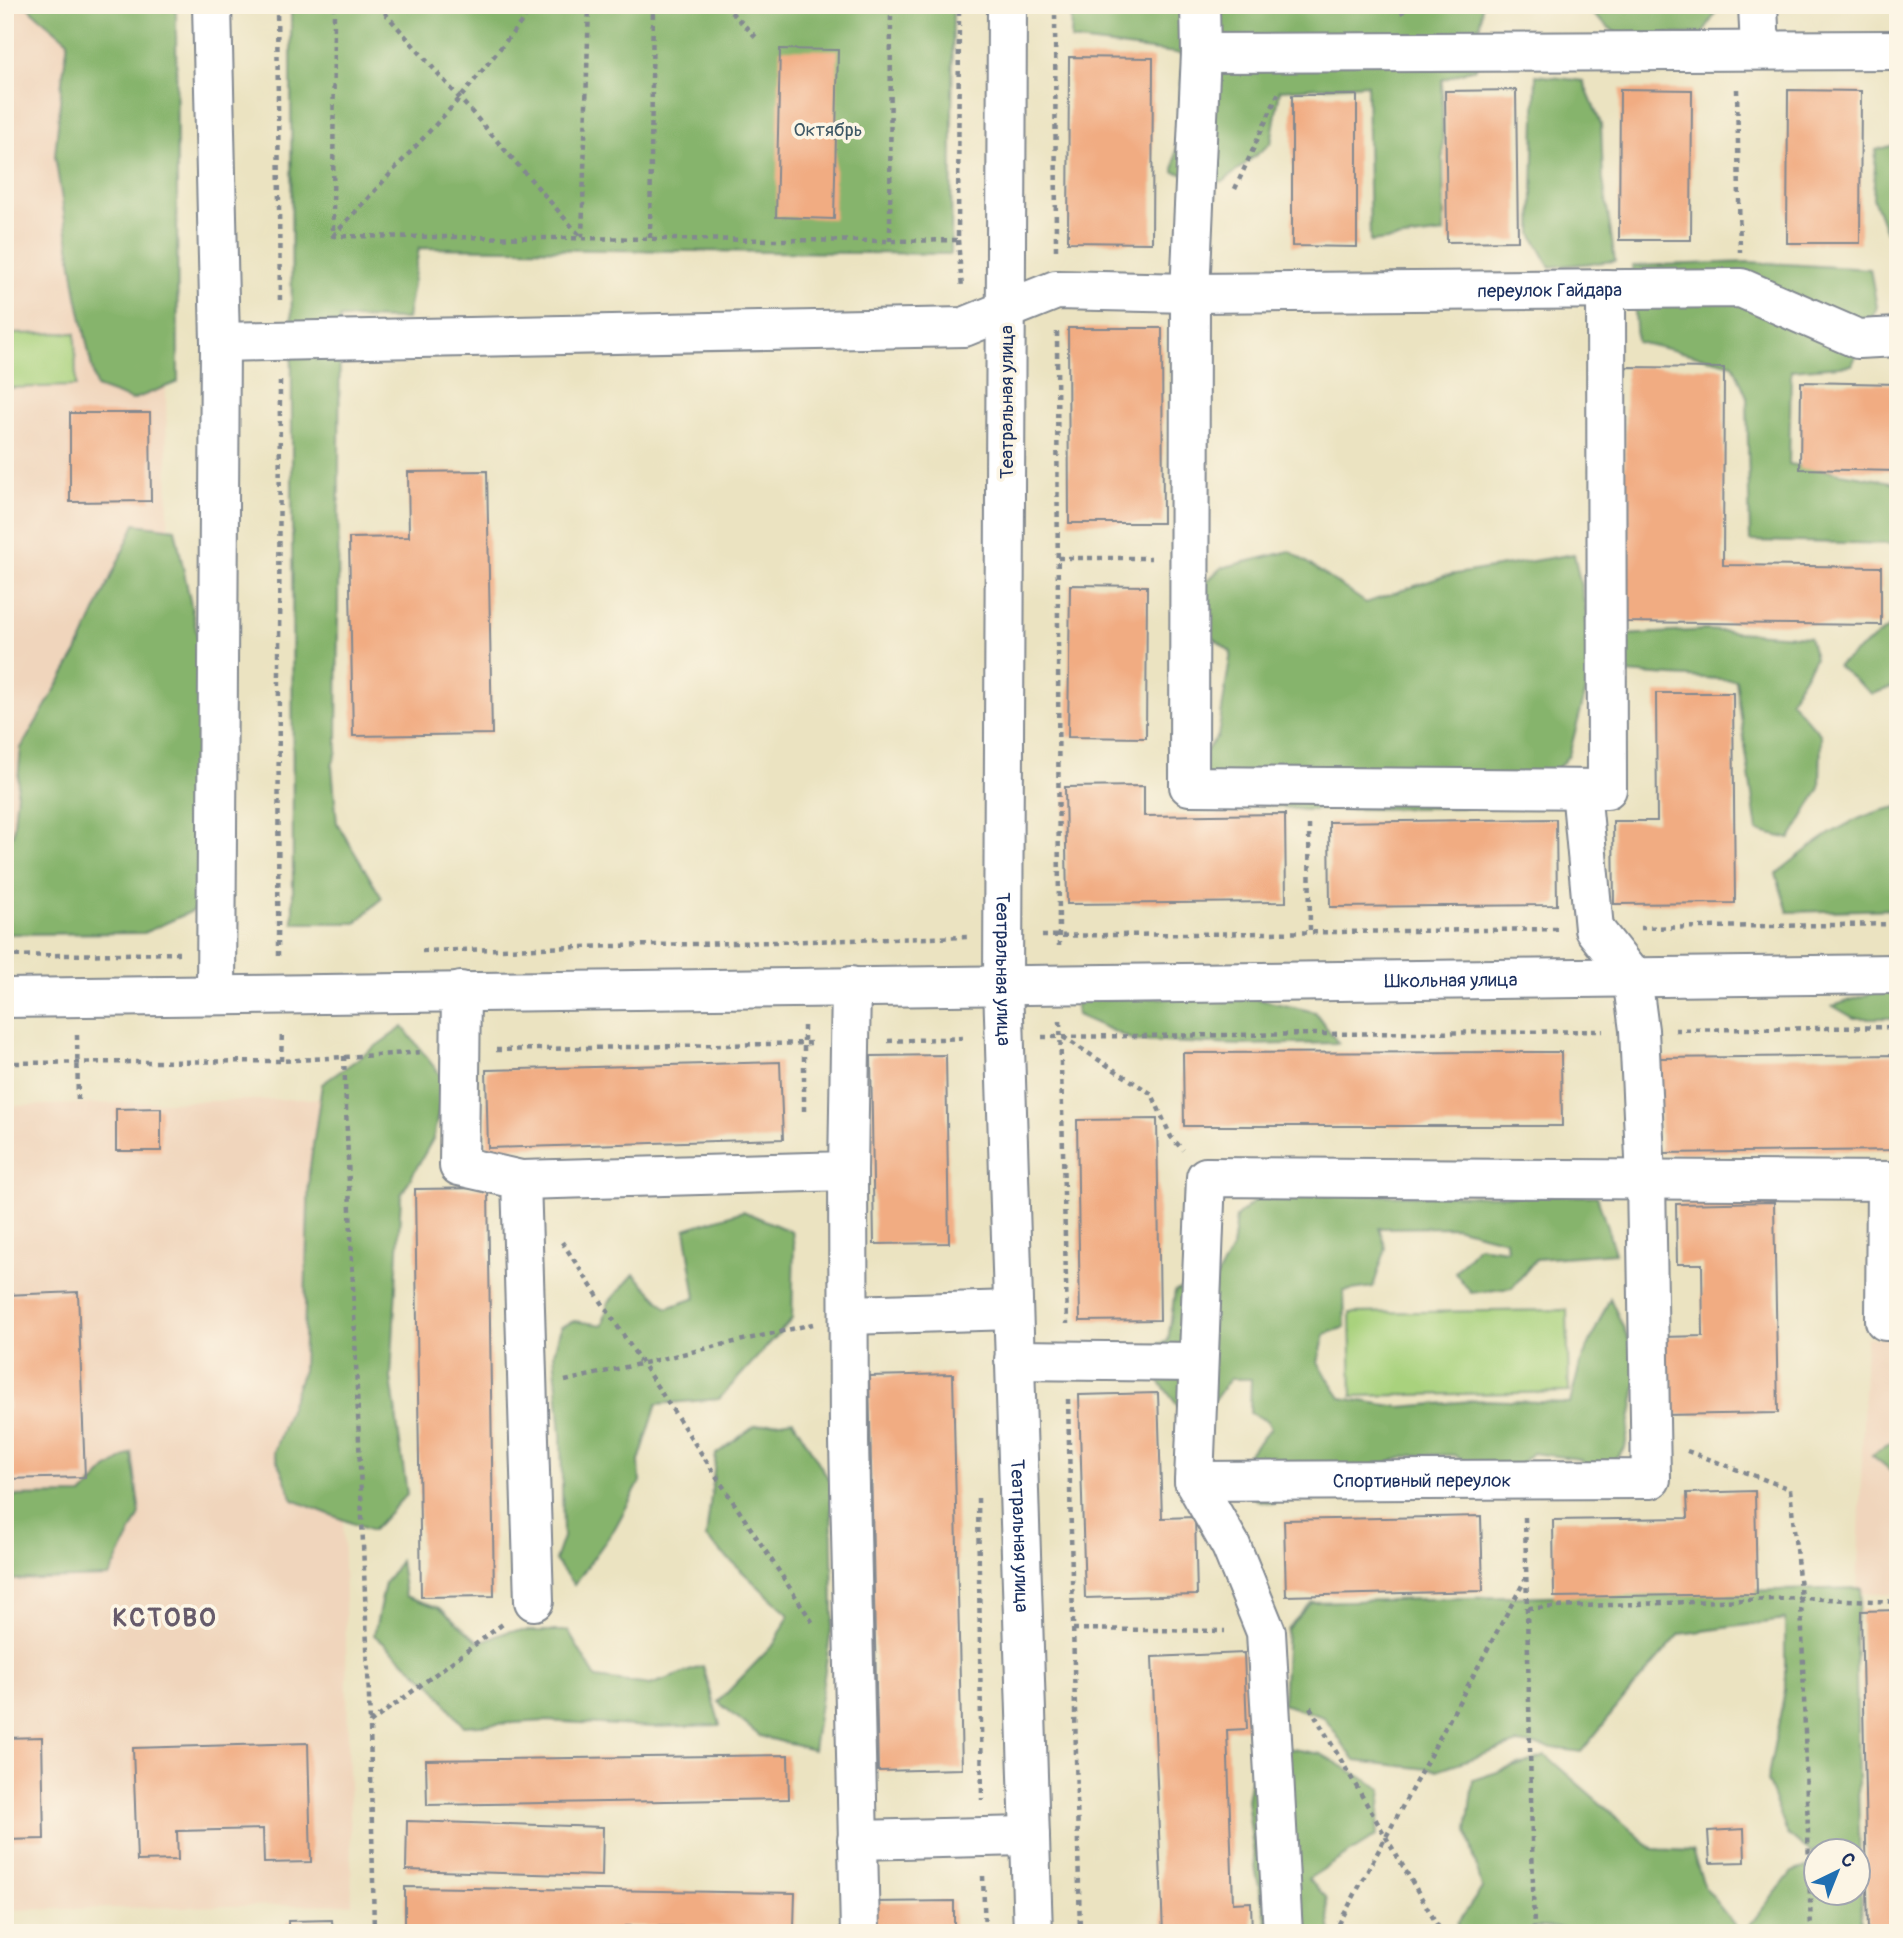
<svg xmlns="http://www.w3.org/2000/svg" width="1903" height="1938" font-family="Pangolin,sans-serif">
<style>
.built{fill:#f0d5bc}
.green{fill:#a9d27d;stroke:#62806e;stroke-width:2}
.forest{fill:#86b46c;stroke:#507265;stroke-width:2}
.building{fill:#f1ac82}
.lines{fill:none;stroke-linecap:round;stroke-linejoin:round}
.minor-casing{stroke:#838990;stroke-width:42}
.path{stroke:#838990;stroke-width:4.5;stroke-dasharray:5 5;stroke-linecap:butt}
.minor{stroke:#fff;stroke-width:38}
.labels{text-anchor:middle;stroke-width:7;stroke-linejoin:round;paint-order:stroke}
.park-label{font-size:19px;fill:#3e5866;stroke:#fcf5e5}
.street-label{font-size:19px;fill:#1b2f5e;stroke:#fcf5e5}
.district-label{font-size:26px;font-weight:bold;letter-spacing:2px;fill:#665b6b;stroke:#fcf5e5}
</style>
<rect width="100%" height="100%" fill="#fcf5e5"/>
<filter id="ink" filterUnits="userSpaceOnUse"><feTurbulence type="fractalNoise" baseFrequency=".0143" numOctaves="2"/><feDisplacementMap in="SourceGraphic" scale="14" xChannelSelector="R" yChannelSelector="G"/><feConvolveMatrix kernelMatrix="1 2 1 2 8 2 1 2 1" color-interpolation-filters="sRGB"/></filter>
<filter id="wash" filterUnits="userSpaceOnUse"><feTurbulence type="fractalNoise" baseFrequency=".00686" numOctaves="4" result="noise"/><feDisplacementMap in="SourceGraphic" scale="28" xChannelSelector="R" yChannelSelector="G"/><feGaussianBlur stdDeviation="1.57" result="paint"/><feColorMatrix in="noise" values="0 0 0 0 0 0 0 0 0 0 0 0 0 0 0 0 0 1.4 0 .05"/><feComposite in="paint" operator="in"/></filter>
<g filter="url(#wash)">
<rect width="100%" height="100%" fill="#ebe3c1"/>
<path class="built" d="M5,5H159L175,904L5,907Z
M333,1098L352,1904L5,1910V1106Z
M1866,1337L1898,1338V1595L1857,1593Z"/>
<path class="green" d="M75,333L76,386L5,388V334Z
M1567,1310L1569,1392L1352,1396L1350,1313Z"/>
<path class="forest" d="M176,5L178,382L132,400L96,387L77,296L55,156L62,81L68,41L25,5Z
M291,5H953L951,254L419,248L407,319L340,318L337,751L332,766L337,823L382,898L356,923H293Z
M1105,5H1482L1476,68L1442,80L1444,233L1370,242L1367,84L1280,90L1271,143L1223,182L1174,172L1184,54L1071,40L1072,11Z
M1597,5H1720L1703,34H1617L1591,13Z
M1536,75L1583,81L1601,124L1603,179L1615,261L1550,267L1532,234Z
M1898,144V234L1886,232L1873,198L1876,150Z
M1749,262L1870,269L1877,307L1852,365L1791,370L1789,464L1898,483L1897,544L1750,541L1747,397L1733,364L1637,342L1632,266Z
M135,524L175,529L205,672L199,908L144,933L5,934V835H13L21,748L77,652Z
M1290,551L1366,603L1444,576L1574,554L1585,605L1593,664L1569,755L1526,806L1304,810L1171,793L1218,736L1231,652L1177,609L1221,568Z
M1896,622L1898,623V685L1872,694L1837,666Z
M1706,630L1809,637L1815,658L1790,700L1821,735L1820,788L1790,839L1757,831L1736,680L1625,673V635Z
M1898,807V909L1788,912L1776,874C1813,844 1849,815 1898,807Z
M1878,991H1898V1018H1854L1833,1006Z
M1249,997L1315,1012L1338,1043L1240,1045L1135,1041L1077,1015L1075,999Z
M403,1027L445,1081L433,1139L401,1195L391,1378L407,1494L372,1531L293,1500L274,1452L303,1370L309,1173L322,1084Z
M1261,1195L1597,1196L1615,1253L1536,1259L1512,1288L1471,1293L1455,1272L1478,1246L1507,1250L1506,1240L1455,1227L1379,1228L1386,1248L1373,1287L1344,1291L1345,1327L1325,1334L1318,1363L1341,1398L1400,1407L1483,1400L1570,1403L1580,1364L1610,1298L1640,1365L1625,1448L1594,1480L1580,1459L1532,1453L1497,1487L1455,1455H1413L1358,1470L1302,1475L1274,1504L1257,1500L1243,1486L1242,1461L1271,1428L1267,1421L1250,1413L1251,1379H1230L1194,1427L1156,1377L1147,1348L1168,1341L1175,1291L1216,1278L1232,1249L1236,1217Z
M743,1211L792,1232L794,1246L792,1319L719,1399L657,1404L639,1461L640,1482L615,1528L574,1585L555,1560L563,1537L561,1434L554,1353L561,1327L574,1321L603,1325L608,1303L634,1274L667,1308L696,1298L685,1229Z
M793,1420L831,1483L833,1617L813,1750L760,1736L718,1702L775,1643L789,1615L706,1538L716,1454L755,1426Z
M1898,1437V1473H1894L1872,1455Z
M132,1453L140,1514L109,1577L5,1580V1496L82,1495L107,1469Z
M400,1561L405,1596L440,1608L479,1642L510,1631H568L596,1678L650,1685L703,1666L720,1725L651,1727L546,1721L463,1726L433,1686L374,1635L385,1583Z
M1862,1588L1855,1627L1861,1933H1750L1749,1926L1792,1872L1815,1864V1892H1857V1850H1815V1855L1788,1835L1767,1781L1785,1690V1620L1680,1634L1631,1690L1581,1752L1518,1743L1437,1770L1355,1761L1324,1717L1283,1704L1287,1629L1312,1602Z
M1257,1743L1321,1754L1382,1789L1376,1836L1308,1879L1326,1897L1331,1933H1269L1256,1872L1247,1800Z
M1546,1756L1653,1849L1692,1851L1705,1888L1741,1933H1622L1615,1928L1610,1933H1566L1561,1928L1533,1927L1531,1933H1457L1458,1923L1482,1888L1467,1831L1473,1780Z"/>
<g id="blocks">
<path class="building" d="M780,49L838,50L834,219L776,217Z
M1069,57L1153,58L1152,243L1068,242Z
M1620,89L1692,90L1691,240H1619Z
M1516,90L1518,241L1447,242L1445,91Z
M1788,90L1861,91L1860,243H1787Z
M1292,95H1357V247L1292,246Z
M1068,328H1162L1163,523H1069Z
M1626,367L1724,368L1723,565L1881,567V625L1623,622Z
M1801,382L1898,384V471L1800,469Z
M70,413H150L151,501L70,502Z
M487,471L492,734L353,736L349,538L409,537L408,472Z
M1070,585L1147,586L1146,738L1068,737Z
M1656,693H1733L1735,903L1614,904L1613,821H1657Z
M1144,786V816L1285,814L1286,902L1067,904L1065,787Z
M1556,819L1557,905L1330,907L1329,822Z
M1561,1052L1562,1126H1184L1183,1053Z
M946,1055L949,1243L874,1244L871,1056Z
M1898,1055V1150L1661,1153L1659,1058Z
M780,1062L783,1139L488,1148L486,1070Z
M161,1108V1151H116V1109Z
M1157,1119L1160,1320L1080,1321L1077,1120Z
M488,1188L494,1596L421,1597L415,1189Z
M1774,1202L1778,1413L1663,1415L1662,1337L1703,1336L1702,1264H1677L1676,1204Z
M78,1292L85,1477L5,1479V1410H9L5,1295Z
M953,1374L962,1769L878,1771L869,1376Z
M1158,1393L1162,1518L1195,1517L1197,1595L1085,1598L1079,1395Z
M1755,1491L1757,1594L1554,1597L1553,1520L1688,1518L1687,1493Z
M1481,1516L1483,1591L1286,1596L1284,1520Z
M1898,1610V1933H1868L1861,1611Z
M1244,1653L1247,1729L1227,1730L1233,1903L1251,1902L1252,1933H1163L1152,1657Z
M42,1737L44,1839L5,1840V1738Z
M308,1743L311,1862L264,1863L263,1829L177,1831L178,1860L137,1861L133,1748Z
M788,1755L789,1799L427,1805L426,1760Z
M407,1821L603,1827L602,1876L406,1870Z
M1744,1829L1745,1862L1710,1863L1708,1831Z
M405,1887L795,1893L794,1928L625,1926V1933H405Z
M954,1901V1933H875L874,1902Z
M332,1920L333,1933H288V1921Z"/>
</g>
</g>
<g filter="url(#ink)">
<use href="#blocks" fill-opacity="0" stroke="#838990" stroke-width="2"/>
<g class="lines">
<g class="minor-casing">
<g id="minor">
<path d="M212,5L220,342L216,994"/>
<path id="s1" d="M1007,5L1003,985L1033,1933"/>
<path d="M1200,5L1201,53L1190,293L1189,786L1607,789L1606,289"/>
<path d="M1758,5L1760,50"/>
<path d="M1201,53L1898,50"/>
<path id="s2" d="M220,342L964,327L1056,290L1190,293L1741,288L1858,339L1898,337"/>
<path d="M461,991L459,1166L521,1180L534,1601"/>
<path id="s3" d="M5,998L1898,974"/>
<path d="M848,1171L849,1442L860,1933"/>
<path d="M521,1180L848,1171L851,986"/>
<path d="M1886,1181L1885,1321H1898"/>
<path d="M849,1315L1013,1310"/>
<path d="M1014,1360L1198,1362"/>
<path id="s4" d="M1194,1481L1651,1479L1646,1179L1639,1030L1632,977L1594,929L1581,789"/>
<path d="M857,1840L1030,1836"/>
<path d="M1283,1933L1266,1632L1231,1546L1194,1481L1206,1177L1898,1181"/>
</g>
</g>
<path class="path" d="M277,5L280,305
M334,5L333,236L890,241L958,240L959,5
M378,5L582,238L589,5
M724,5L759,40
M1055,5L1056,253
M1400,13L1415,5
M1737,89L1740,252
M1235,189L1279,92
M333,236L461,97L535,5
M650,238L653,5
M958,240L962,288
M890,241L891,5
M1057,332L1059,946
M1058,558H1151
M1309,825L1310,932
M1640,928L1898,924
M1042,936L1558,929
M422,951L967,937
M5,956L179,953
M278,956L280,377
M1060,1021L1067,1324
M804,1026V1113
M1675,1030L1898,1027
M77,1035L78,1104
M1042,1037L1603,1031
M1063,1037L1152,1094L1171,1137L1183,1150
M888,1041L966,1038
M496,1050L812,1043
M344,1056L370,1723
M281,1061L282,1031
M5,1063L281,1061L424,1052
M562,1242L815,1626
M565,1381L813,1324
M1068,1399L1080,1933
M1687,1451L1790,1489L1801,1598L1811,1933
M978,1498L982,1800
M1525,1517L1534,1933
M1528,1608L1801,1598L1898,1602
M1073,1629L1225,1631
M1310,1707L1442,1933
M983,1876L985,1933
M374,1933L370,1723L504,1623
M1334,1933L1526,1578"/>
<use href="#minor" class="minor"/>
</g>
</g>
<g class="labels">
<g class="park-label">
<text x="828" y="136">Октябрь</text>
</g>
<g class="street-label">
<text dy="7" stroke="none"><textPath href="#s2" startOffset="1337">переулок Гайдара</textPath></text>
<text transform="translate(1006 402) rotate(-90)" y="7">Театральная улица</text>
<text dy="7" stroke="none"><textPath href="#s1" startOffset="964">Театральная улица</textPath></text>
<text dy="7" stroke="none"><textPath href="#s3" startOffset="1446">Школьная улица</textPath></text>
<text dy="7" stroke="none"><textPath href="#s4" startOffset="228">Спортивный переулок</textPath></text>
<text dy="7" stroke="none"><textPath href="#s1" startOffset="1531">Театральная улица</textPath></text>
</g>
<g class="district-label">
<text x="165" y="1626">КСТОВО</text>
</g>
</g>
<rect width="1903" height="1938" fill="none" stroke="#fcf5e5" stroke-width="28"/>
<g transform="translate(1837 1872) rotate(43)"><circle r="33" fill="#fcf5e5" stroke="#a2a6af" stroke-width="2"/>
<path d="M0-5L12 26L0 18L-12 26Z" fill="#1f6fb2"/>
<text y="-10" font-size="19" font-weight="bold" text-anchor="middle" fill="#1b2f5e">С</text>
</g>
</svg>
